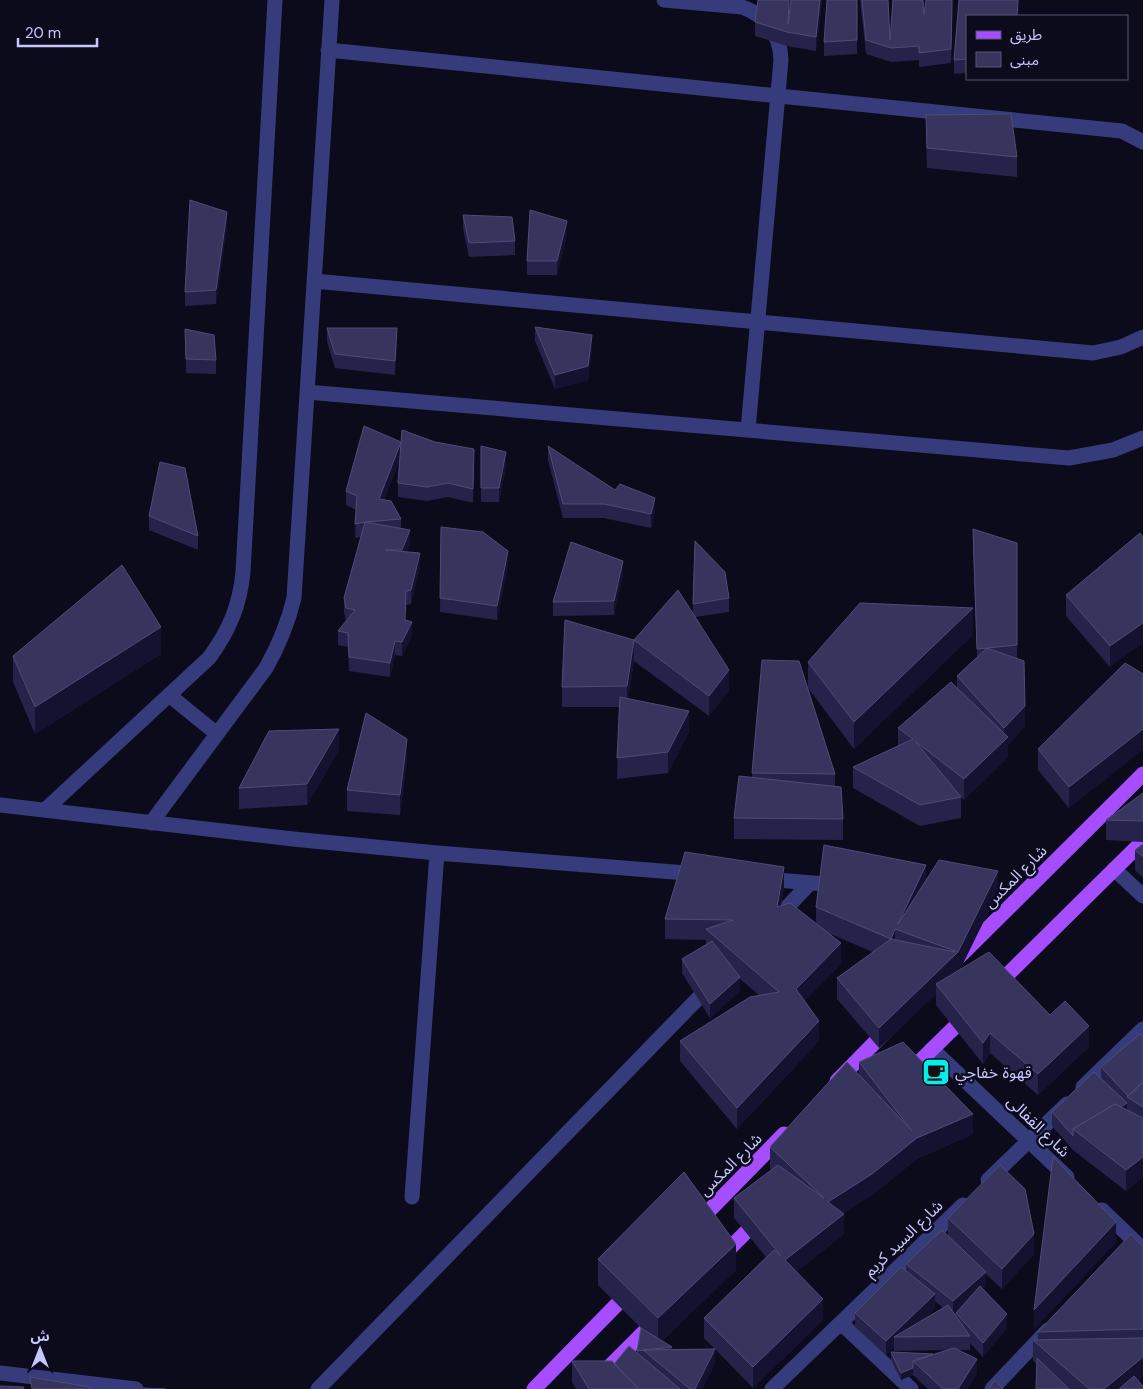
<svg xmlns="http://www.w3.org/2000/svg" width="1143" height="1389" font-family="'DM Sans','Noto Sans Arabic',sans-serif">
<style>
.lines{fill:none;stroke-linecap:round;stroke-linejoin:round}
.minor{stroke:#363c7b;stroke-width:15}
.major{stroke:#a54dff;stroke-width:15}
.wall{fill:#26234b;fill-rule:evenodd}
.shaded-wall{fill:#141230}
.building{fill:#37355e;stroke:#4e4c77;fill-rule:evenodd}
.labels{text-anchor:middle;stroke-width:5;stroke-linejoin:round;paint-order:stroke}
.street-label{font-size:16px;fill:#c6c7ff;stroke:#0c0b1c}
.poi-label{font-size:16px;fill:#c6c7ff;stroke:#0c0b1c;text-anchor:start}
</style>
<rect width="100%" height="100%" fill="#0c0b1c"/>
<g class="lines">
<path class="minor" d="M664,0L742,7C767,16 780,34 781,60L748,430
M328,50L1122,131L1143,142
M314,281L1093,353L1121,347L1143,337
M307,392L1069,458L1113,450L1143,438
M169,695L217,734
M0,805L293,839L437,853L699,874
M45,810L209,658C229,631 240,605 243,572L275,0
M151,823L266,668C279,645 288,623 294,598L332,0
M1114,869L1143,896
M764,879L838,885
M777,918L810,883
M932,1049L1067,1177
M1083,1087L1143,1029
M988,1180L1067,1104
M412,1197L437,853
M1102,1210L1143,1249
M841,1323L911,1389
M0,1373L136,1389
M318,1389L712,984
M772,1389L963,1205
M992,1389L1048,1330"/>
<path class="major" d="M958,958L1143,774
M994,988L1143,841
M907,1074L969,1013
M837,1081L889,1028
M697,1223L784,1134
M722,1256L760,1218
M534,1389L631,1290
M587,1389L653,1323"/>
</g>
<path class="wall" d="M758,0H789L788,20L822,0L816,51L787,46L755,36V22Z
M857,0V54L824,56V42Z
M860,0H888L890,40L924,15L926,0H953L951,63L919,67V60L891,62L866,54Z
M959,0H1019L1018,16H967V73L954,74V60Z
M926,115L1017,157V177L927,168L926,135Z
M463,215L515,241V255L469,257L463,229Z
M227,226L216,304L185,306V292Z
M567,235L557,275H527V261Z
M535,327L592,349L588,380L555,389L535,341Z
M327,328L397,342L395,375L335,368L327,342Z
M185,329L216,360V374L186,373Z
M401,442H435L474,449L473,503L448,497L427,501L398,497V483L400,459L384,500L401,519V528L410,544L407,552L420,567L411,604L406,605L405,620L412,636L402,656L395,655L390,677L349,671L348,647L338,645V631L346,621L344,612V598L361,537L355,538L356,510L346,505V491Z
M481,446L506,466L499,502H481Z
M548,446L615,490L655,512L651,528L604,518H563L548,460Z
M149,516L198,536V550L149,530Z
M441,527L508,565L497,620L440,612Z
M973,529L1017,543V659L1025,726L1008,745V757L964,800L961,797V818L920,826L853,788V767L898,746V728L957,687V676L977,657L973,549Z
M1140,533L1110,667L1066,616V595Z
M623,575L614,615L553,616V602Z
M729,598V612L695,617L729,690L709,716L634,661L628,699L689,732L668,773L617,779L619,707H562V687L634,640L693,614V604Z
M973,635L854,749L808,688V662Z
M161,654L35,734L13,682V656Z
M1125,663L1069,808L1038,770V749Z
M339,750L307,805L239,809V788Z
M407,759L400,815L347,811V790Z
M752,773L835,774V787L843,819V840L734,839V818L752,778Z
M1143,793V842L1106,840V820Z
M1143,844V878L1135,870V850Z
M926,881L998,892L960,970L1050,1015L1089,1047L1038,1095L990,1053L983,1064L936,1005V994L879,1048L837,999V978L873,952L828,933L841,964L804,1001L819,1041L737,1129L680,1061V1041L759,995L740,979V991L710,1018L682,973V959L706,945V940L665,939V919L784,887L781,906L816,923V907Z
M1143,1037V1177L1126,1191L1073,1150L1052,1126V1112L1101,1079V1067Z
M859,1062L973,1134L917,1159L872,1195L843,1213L844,1234L796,1272L823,1320L753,1388L715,1349V1363L702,1389H576L572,1382V1361L614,1364L637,1352L641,1328L598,1285V1259L736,1270L662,1341L672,1347V1349H715L704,1338V1318L766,1257L734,1218V1198L771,1170L770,1168V1147L859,1074Z
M948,1218L1034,1254L1002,1289L986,1274V1286L982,1289L1007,1328L983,1357L970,1343V1350H959L977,1373L967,1389H928L913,1375L901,1380L891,1360V1352L933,1354L945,1350L894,1351V1347L886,1355L855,1327V1313L906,1271V1264L948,1236ZM935,1301L943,1308L924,1319L935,1308Z
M1143,1247V1377L1139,1381L1143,1389H1036L1037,1364L1033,1361V1340H1038V1332Z"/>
<path class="shaded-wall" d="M820,0H822L816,51V37Z
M952,0H953L951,63V49Z
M1018,0H1019L1018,16H1017Z
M227,212V226L216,304V290Z
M567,221V235L557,275V261Z
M397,328V342L395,375V361Z
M592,335V349L588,380L555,389V375Z
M401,442V456L379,513V499Z
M506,452V466L499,502V488Z
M655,498V512L651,528V514Z
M410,530V544L402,564V550Z
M508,551V565L497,620V606Z
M420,553V567L411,604V590Z
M623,561V575L614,615V601Z
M973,608V635L854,749V722Z
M412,622V636L402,656V642Z
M1143,623V643L1110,667V646Z
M161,627V654L35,734V707Z
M634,640V661L627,706V686Z
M395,641V655L390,677V663Z
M729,670V690L709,716V696Z
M1025,706V726L1008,745V757L964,800V779L1004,740V728Z
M689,711V732L668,773V752Z
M339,729V750L307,805V784Z
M1143,729V750L1069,808V787Z
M407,739V759L400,815V795Z
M926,865V885L898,924Z
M784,867V887L777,927V907Z
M998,871V892L958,973L936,984V994L879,1048V1028L958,952Z
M895,929V949L891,939Z
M841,943V964L796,1009V989Z
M740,977V991L710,1018V1004Z
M819,1021V1041L737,1129V1108Z
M1089,1026V1047L1038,1095V1074Z
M990,1033V1053L983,1064V1043Z
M1127,1103V1117L1078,1133Z
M973,1114V1134L917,1159L872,1195L828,1223V1202L917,1138Z
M1143,1157V1177L1126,1191V1170Z
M844,1214V1234L785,1281V1260Z
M1116,1222V1243L1034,1330V1310Z
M1034,1234V1254L1002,1289V1269Z
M736,1244V1270L658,1345V1318Z
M986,1272V1286L953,1315V1301Z
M935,1294V1308L905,1337H894V1347L886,1355V1341Z
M823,1299V1320L753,1388V1367Z
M1007,1314V1328L983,1357V1343Z
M715,1349V1363L702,1389H695Z
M1143,1357V1377L1129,1389H1104Z
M977,1359V1373L967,1389H958Z
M913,1368V1375L901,1380V1373Z"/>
<path class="building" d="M758,0H789L788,24L791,0H820L816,37L787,32L755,22Z
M827,0H857V40L824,42Z
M862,0H888L890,40L893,0H923L924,15L926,0H952L951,49L919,53V46L891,48L866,40Z
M959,0H1018L1017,16H967V59L954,60Z
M1011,114L1017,157L927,148L926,115Z
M190,200L227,212L216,290L185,292Z
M530,210L567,221L557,261H527Z
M463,215L512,217L515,241L469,243Z
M535,327L592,335L588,366L555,375Z
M327,328H397L395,361L335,354Z
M185,329L214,335L216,360L186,359Z
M364,426L401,442L379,499L391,501L401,519L365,522L410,530L402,550H385L420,553L411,590L406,591L405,620L412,622L402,642L395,641L390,663L349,657L348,633L338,631L355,610L346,608L344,598L365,522L355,524L357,496L346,491Z
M402,430L435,442L474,449L473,489L448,483L427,487L398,483Z
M481,446L506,452L499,488H481Z
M548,446L615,490L620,484L655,498L651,514L604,504H563Z
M160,462L185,468L198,536L149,516Z
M441,527L483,532L508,551L497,606L440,598Z
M973,529L1017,543V645L977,649Z
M1140,533L1143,537V623L1110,646L1066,595Z
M695,541L725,572L729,598L693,604Z
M571,542L623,561L614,601L553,602Z
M122,565L161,627L35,707L13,656Z
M678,590L729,670L709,696L634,640L627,686L562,687L565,620L634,640Z
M860,603L973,608L854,722L808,662Z
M987,648L1024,661L1025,706L1004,728L957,676Z
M762,660L799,661L835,774L752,773Z
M1125,663L1143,674V729L1069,787L1038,749Z
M951,682L1008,737L964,779L915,741L961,797L920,805L853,767L913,739L898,728Z
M620,697L689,711L668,752L617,758Z
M366,713L407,739L400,795L347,790Z
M339,729L307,784L239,788L269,731Z
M739,776L841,787L843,819L734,818Z
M1143,793V821L1106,820Z
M1143,844V857L1135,850Z
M824,845L926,865L898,924L939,860L998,871L958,952L879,1028L837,978L891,939L816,907ZM895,929L955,951V952L891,939Z
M685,852L784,867L777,907L790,903L841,943L796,989L819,1021L737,1108L680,1041L750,997L779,992L706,929L733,920L665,919Z
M712,941L740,977L710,1004L682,959Z
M989,952L1050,1015L1065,1001L1089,1026L1038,1074L990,1033L983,1043L936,984Z
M1140,1034L1143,1037V1082L1128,1096L1101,1067Z
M903,1042L973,1114L917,1138L872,1174L828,1202L844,1214L785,1260L823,1299L753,1367L704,1318L774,1250L781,1256L734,1198L778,1165L824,1198L770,1147L847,1062L912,1131L859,1062Z
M1094,1072L1127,1103L1121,1107L1115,1104L1073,1129V1136L1052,1112Z
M1143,1082V1107L1127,1097Z
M1115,1104L1143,1118V1157L1126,1170L1073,1129Z
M1053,1157L1116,1222L1034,1310Z
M1000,1165L1025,1189L1034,1234L1002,1269L948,1218Z
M684,1172L736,1244L658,1318L598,1259Z
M942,1230L986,1272L953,1301L906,1264Z
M1131,1234L1143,1247V1329L1038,1332Z
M901,1267L935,1294L886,1341L855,1313Z
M980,1286L1007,1314L983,1343L956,1313Z
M948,1305L970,1336L894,1337Z
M641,1328L672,1347L637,1351Z
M1143,1338V1357L1104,1389H1089L1033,1340Z
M629,1346L680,1389H639L614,1364Z
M954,1348L977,1359L958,1389H943L913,1361Z
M715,1349L695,1389H690L643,1350Z
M891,1352L933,1354L913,1361V1368L901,1373Z
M1037,1358L1069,1389H1036Z
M572,1361H612L639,1389H589Z
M1134,1376L1143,1386V1389H1119Z
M30,1377L90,1387V1389H32Z
M995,1380L1003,1389H988Z
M0,1386L24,1387L23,1389H0Z
M142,1388L165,1389H142Z"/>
<defs>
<g id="cafe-square" transform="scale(1.4375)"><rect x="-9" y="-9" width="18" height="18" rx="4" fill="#00f1e9" stroke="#0c0b1c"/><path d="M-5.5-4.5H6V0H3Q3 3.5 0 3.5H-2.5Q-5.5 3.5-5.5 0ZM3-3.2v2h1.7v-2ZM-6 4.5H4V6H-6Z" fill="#111"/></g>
</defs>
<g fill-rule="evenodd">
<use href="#cafe-square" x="936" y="1072"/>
</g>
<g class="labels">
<g class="street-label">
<text transform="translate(1015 876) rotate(-45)" y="6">شارع المكس</text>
<text transform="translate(1039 1126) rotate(44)" y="6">شارع القفالى</text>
<text transform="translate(730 1164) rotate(-45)" y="6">شارع المكس</text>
<text transform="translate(903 1238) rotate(-44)" y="6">شارع السيد كريم</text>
</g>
<g class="poi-label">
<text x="955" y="1078">قهوة خفاجي</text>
</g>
</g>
<rect x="966" y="15" width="162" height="65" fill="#0c0b1c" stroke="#565677"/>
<rect x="976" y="31" width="25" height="8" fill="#a54dff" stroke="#565677"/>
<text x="1010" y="40" font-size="15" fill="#c6c7ff">طريق</text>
<rect x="976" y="52" width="25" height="15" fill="#37355e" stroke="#565677"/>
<text x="1010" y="65" font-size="15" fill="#c6c7ff">مبنى</text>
<g transform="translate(40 1349)" stroke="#0c0b1c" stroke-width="4" paint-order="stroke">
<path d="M0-4L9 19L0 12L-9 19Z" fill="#c6c7ff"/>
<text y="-8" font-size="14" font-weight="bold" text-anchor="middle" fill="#c6c7ff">ش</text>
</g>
<path d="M18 38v8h79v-8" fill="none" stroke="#c6c7ff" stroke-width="2.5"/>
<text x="25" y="38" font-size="15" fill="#c6c7ff" stroke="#0c0b1c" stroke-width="4" paint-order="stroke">20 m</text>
</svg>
